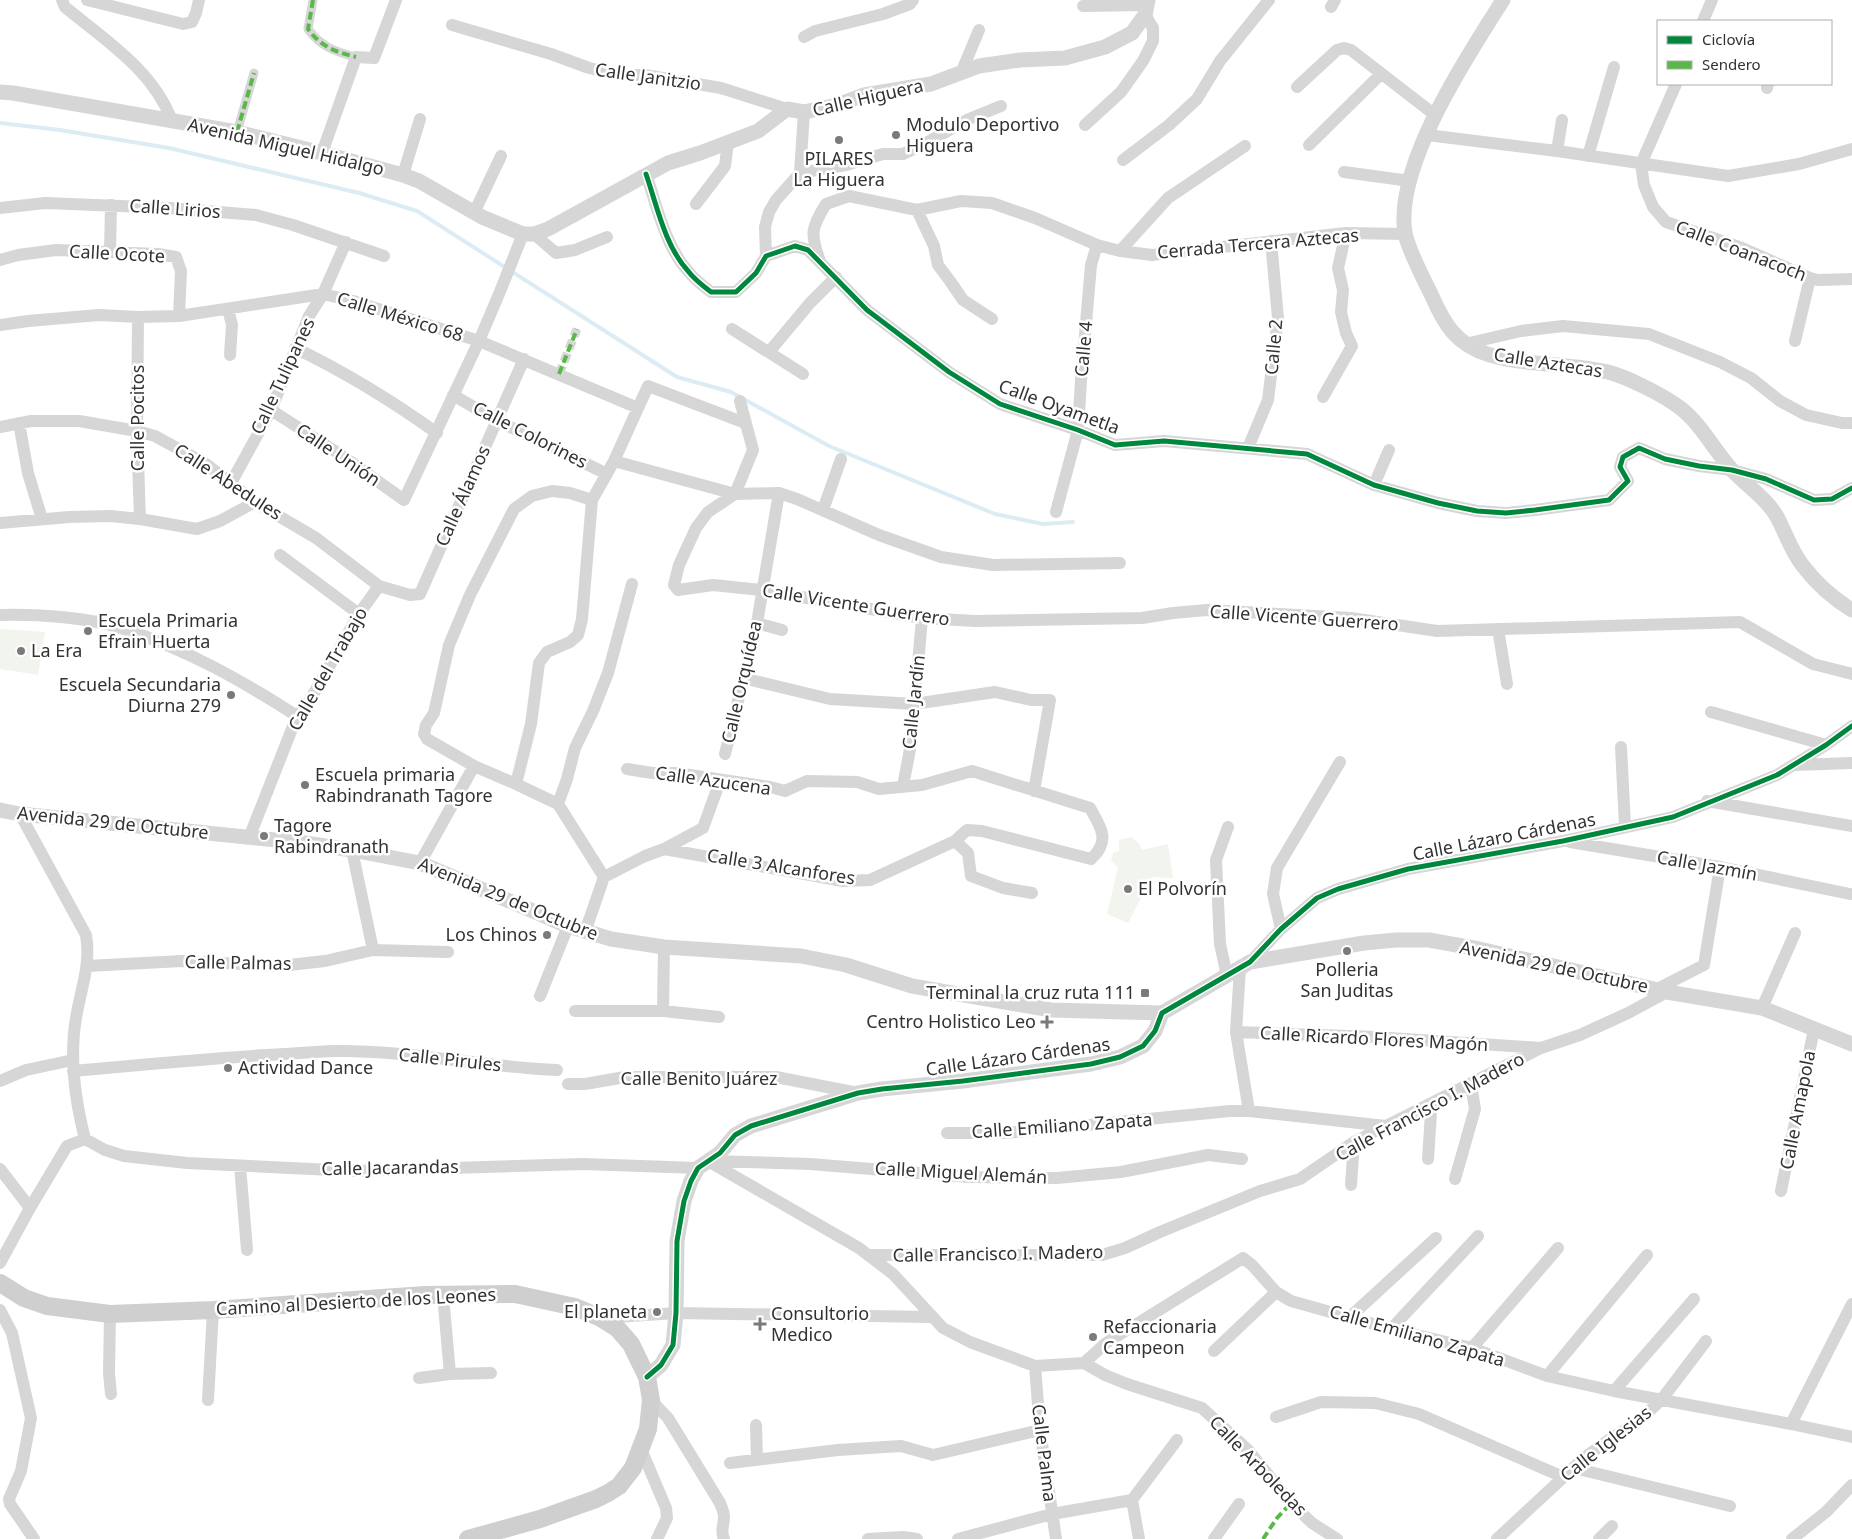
<svg xmlns="http://www.w3.org/2000/svg" width="1852" height="1539" font-family="'Noto Sans',sans-serif">
<style>
.green{fill:#f1f5ed}
.lines{fill:none;stroke-linecap:round;stroke-linejoin:round}
.stream{stroke:#dcecf4;stroke-width:4}
.pedestrian-tunnel{stroke:#d6d6d6;stroke-width:9;stroke-dasharray:9 4.5;stroke-linecap:butt}
.pedestrian{stroke:#d6d6d6;stroke-width:9}
.minor{stroke:#d6d6d6;stroke-width:12}
.tertiary{stroke:#d6d6d6;stroke-width:15}
.secondary{stroke:#cfcfcf;stroke-width:18}
.quiet{stroke:#58b947;stroke-width:4;stroke-dasharray:8 4;stroke-linecap:butt}
.cycleway-casing{stroke:#fff;stroke-width:8}
.cycleway{stroke:#00873e;stroke-width:5}
.poi-dot{fill:#7a7a7a;stroke:#fff;stroke-width:2}
.labels{text-anchor:middle;stroke-width:5;stroke-linejoin:round;paint-order:stroke}
.street-label{font-size:18px;fill:#323232;stroke:#fff}
.poi-label{font-size:18px;fill:#323232;stroke:#fff;text-anchor:start}
</style>
<rect width="100%" height="100%" fill="#fff"/>
<path class="green" d="M0,629L45,632L38,675L0,669Z
M1131,837L1139,843L1142,850L1168,844L1173,878L1152,877L1128,923L1107,914L1118,867L1111,860L1113,853L1119,851V840Z"/>
<g class="lines">
<path class="stream" d="M0,123L60,130L169,148L359,193L417,211L677,377L731,392L829,446L995,514L1043,524L1073,522"/>
<path class="pedestrian-tunnel" d="M559,374L577,329"/>
<path class="pedestrian" d="M313,0L308,29C321,47 336,52 356,57
M237,132L254,73"/>
<path class="minor" d="M62,0L65,7C105,40 153,70 172,121
M87,0L183,24L192,22L196,13L199,0
M1083,6L1147,5
M1331,7L1335,0
M1703,21L1712,0
M452,25L551,54L589,68L620,75H645L721,88L787,109
M804,37L815,31L883,14L910,4L913,0
M961,73L979,30
M1297,87L1337,50L1344,48L1351,50L1435,115
M1767,88L1768,84
M1085,125L1121,92L1143,61L1153,41V28L1145,15
M1427,135L1557,151L1728,176L1799,164L1852,149
M1309,145L1381,74
M1557,151L1562,120
M322,153L356,57L374,58L396,0
M1588,156L1614,67
M1123,160L1169,125L1197,99L1220,61L1269,0
M1641,164L1644,185L1653,207L1666,222L1742,248L1810,278L1818,280L1852,279
M1641,164L1676,84
M1344,172L1410,181
M800,173L846,165L883,154H903L928,142L969,119L1001,106
M646,174C657,206 665,246 688,271C694,279 703,286 711,292H736L756,273L766,256L795,246L808,250L867,310L949,372L1000,404L1078,430L1115,445L1164,441L1307,454L1374,485L1438,503L1477,511L1506,513L1535,510L1609,500L1628,481L1620,467L1623,457L1639,448L1665,459L1699,466L1732,470L1766,479L1814,500L1832,499L1852,488
M403,175L420,119
M696,204L725,166L728,142
M0,208L45,203L170,208L256,215L293,225L384,256
M917,210L934,246L938,265L950,281L963,300L992,319
M474,213L501,156
M534,234L556,253L575,250L607,237
M1120,251L1168,198L1245,146
M110,252L111,205
M766,256L765,227L769,212L776,200L800,173L804,112
M0,260L18,255L56,250L158,254L176,257L181,271L179,316
M820,261C810,234 811,228 826,204L849,196L917,210L961,201L992,203L1035,218L1097,245L1120,251L1152,255L1346,233L1406,234
M228,309L232,325L230,355
M138,317L137,431L140,519
M0,325L28,321L99,315L138,317L179,316L323,294L353,301L479,341L638,408
M732,329L803,374
M1795,341L1810,278
M1465,344L1521,331L1563,326L1649,334L1720,362L1751,378L1780,401L1806,415L1842,423H1852
M295,348C345,372 392,401 437,433
M769,352L810,303L836,277
M453,395L496,420L607,474
M1323,397L1352,346L1346,333L1341,312L1343,290L1338,268L1346,233
M740,401L753,450L735,494L708,512L696,528L679,565L674,585L678,590L713,585L761,590L922,618L975,621L1142,618L1173,613L1207,610L1351,618L1437,631L1740,622L1813,664L1852,674
M271,410L341,455L404,500L479,341L499,294L523,234
M19,423L28,473L42,519
M0,427L31,421H79L137,431L155,436L206,464L255,502L316,538L379,586L410,595L420,594L524,359
M1248,448L1268,400L1278,318L1271,241
M614,461L735,494L779,493L797,499L879,535L941,557L993,565L1120,563
M231,483L271,410L309,316L323,294L346,242
M1374,485L1389,450
M592,500L570,493L552,491L532,496L514,509L470,595L449,645L434,713L426,725L424,734L427,739L474,766L516,784L558,804L604,877
M823,510L841,459
M1056,512L1078,430L1081,381L1091,265L1097,245
M0,523L69,517L110,516L140,519L197,529L220,521L255,502
M280,555L359,614
M0,615C36,614 87,617 121,628C184,648 241,680 297,716
M757,623L782,630
M1498,629L1507,684
M743,678L830,699L914,704L995,692L1031,700H1050L1034,791
M1711,712L1826,745
M1621,747L1625,826
M725,754L757,623L779,493
M1795,765L1852,763
M627,769L652,773H677L770,787L785,791L807,781L857,782L879,789L922,785L972,771L1090,808C1101,827 1111,841 1091,859L982,831L967,830L955,841L870,880L843,881L664,849
M516,784L531,724L539,663L547,652L570,642L578,635L582,619L592,500L614,461L648,386L745,423
M903,786L911,744L922,618
M1707,801L1852,826
M558,804L567,779L575,748L593,711L608,673L632,584
M20,814L86,935C91,965 81,988 76,1018C69,1059 75,1100 85,1139
M249,838L297,716L310,700L359,614L379,586
M955,841L968,853L971,876L1003,888L1032,893
M1570,842L1720,867L1850,894
M352,850L373,950
M420,863L474,766
M1281,929L1273,894L1277,868L1340,762
M585,932L604,877L645,856L664,849L703,828L720,781
M1250,962L1281,929L1317,898L1338,889L1408,869L1563,841L1673,817L1777,775L1826,745L1852,726
M87,966L182,961L280,966L325,961L373,950L448,952
M1240,968L1236,1032L1249,1111
M1227,976L1220,944L1216,860L1228,827
M1657,989L1704,965L1720,867
M540,996L568,926
M1762,1008L1795,933
M575,1011H663L719,1017
M663,1011L664,947
M1236,1032L1375,1037L1541,1048
M73,1071C137,1065 201,1059 266,1055C289,1054 311,1052 334,1051C409,1050 483,1067 557,1070
M0,1081L26,1070L73,1060
M568,1084H585L625,1077H776L858,1093
M1427,1107L1431,1113L1428,1159
M947,1133H1006L1230,1111H1249L1386,1126
M85,1139L105,1150L124,1156L187,1163L353,1171L583,1164L698,1168
M708,1161L859,1248L893,1274L943,1328L970,1342L1035,1366L1084,1363L1105,1375L1127,1384L1202,1408L1248,1450L1291,1503L1312,1523L1337,1539
M711,1161L810,1164L969,1177L1057,1178L1121,1172L1208,1155L1242,1159
M240,1166L247,1250
M0,1169L30,1208
M1455,1179L1475,1109L1471,1085
M1351,1185L1354,1142
M1781,1191L1814,1029
M869,1255H1102L1125,1248L1160,1232L1260,1191L1300,1179L1354,1142L1541,1048L1580,1035L1628,1013L1667,992
M0,1263L30,1208L67,1146L85,1139
M443,1295L450,1374
M0,1310L12,1333L31,1418L21,1471L9,1499L10,1504L34,1539
M110,1314L109,1373L111,1394
M1351,1316L1436,1238
M601,1318L676,1313L931,1317
M1391,1329L1478,1236
M1472,1348L1558,1248
M1214,1351L1276,1292
M1084,1363L1106,1343L1243,1258L1252,1265L1276,1292L1291,1301L1391,1329L1472,1348L1547,1376L1614,1391L1791,1424L1852,1437
M1035,1366L1040,1430L1056,1539
M1547,1376L1647,1255
M419,1378L450,1374L491,1373
M1614,1391L1694,1299
M208,1400L213,1310
M651,1400L668,1418L720,1503C722,1508 724,1512 724,1517C724,1525 720,1531 724,1539
M1276,1417L1321,1402L1375,1403L1419,1414L1563,1477
M1791,1424L1852,1304
M756,1425L757,1460
M641,1449L666,1508L667,1518L657,1539
M730,1463L838,1450L901,1446L933,1455L1040,1430
M1574,1468L1730,1506
M1132,1500L1139,1539
M868,1539L903,1537L917,1539
M958,1539L1052,1514L1132,1500L1177,1440
M1214,1539L1239,1504
M1497,1539L1584,1458L1610,1439L1638,1422L1662,1399L1706,1341
M1599,1539L1612,1526
M1792,1539L1826,1512L1852,1485"/>
<path class="tertiary" d="M1503,0C1468,55 1394,166 1405,233C1408,249 1423,278 1431,294C1444,324 1456,345 1490,355C1528,366 1569,363 1608,372C1627,377 1663,395 1679,407C1702,424 1714,451 1733,471C1747,486 1765,497 1776,515C1785,531 1791,551 1803,566C1816,583 1834,599 1852,610
M0,92L13,93L237,132L322,153L403,175L419,181L482,217L523,234H534L548,229L668,163L700,153L758,131L787,109L804,112L837,105L864,95L931,84L979,66L1020,60L1065,58L1105,47L1132,33L1145,15L1148,0
M0,810L20,814L305,843L352,850L420,863L568,926L611,939L664,947L801,956L846,965L912,986L1051,1010L1162,1013
M647,1377L661,1365L673,1345L676,1313L677,1241L684,1201L691,1181L698,1168L720,1153L735,1135L751,1126L858,1093L882,1089L963,1081L1091,1064L1120,1057L1143,1046L1155,1031L1162,1013L1250,962L1364,943L1396,940H1429L1479,949L1667,992L1762,1008L1852,1044"/>
<path class="secondary" d="M0,1283L24,1298L47,1306L110,1314L213,1310L425,1295L515,1294L575,1307L601,1318L617,1328L631,1344L647,1377L651,1400L648,1429L633,1468L619,1486L608,1493L596,1499L540,1519L468,1539"/>
<path class="quiet" d="M313,0L308,29C321,47 336,52 356,57
M237,132L254,73
M559,374L577,329
M1263,1539L1277,1518L1291,1503"/>
<g class="cycleway-casing">
<path id="cycleway" d="M646,174C657,206 665,246 688,271C694,279 703,286 711,292H736L756,273L766,256L795,246L808,250L867,310L949,372L1000,404L1078,430L1115,445L1164,441L1307,454L1374,485L1438,503L1477,511L1506,513L1535,510L1609,500L1628,481L1620,467L1623,457L1639,448L1665,459L1699,466L1732,470L1766,479L1814,500L1832,499L1852,488
M647,1377L661,1365L673,1345L676,1313L677,1241L684,1201L691,1181L698,1168L720,1153L735,1135L751,1126L858,1093L882,1089L963,1081L1091,1064L1120,1057L1143,1046L1155,1031L1162,1013L1250,962L1281,929L1317,898L1338,889L1408,869L1563,841L1673,817L1777,775L1826,745L1852,726"/>
</g>
<use href="#cycleway" class="cycleway"/>
</g>
<g class="poi-dot">
<circle cx="896" cy="135" r="5"/>
<circle cx="839" cy="140" r="5"/>
<circle cx="88" cy="631" r="5"/>
<circle cx="21" cy="651" r="5"/>
<circle cx="231" cy="695" r="5"/>
<circle cx="305" cy="785" r="5"/>
<circle cx="264" cy="836" r="5"/>
<circle cx="1128" cy="889" r="5"/>
<circle cx="547" cy="935" r="5"/>
<circle cx="1347" cy="951" r="5"/>
<rect x="1140" y="988" width="10" height="10" rx="2.5"/>
<path d="M1044.5 1014.5h5v5h5v5h-5v5h-5v-5h-5v-5h5z"/>
<circle cx="228" cy="1068" r="5"/>
<circle cx="657" cy="1312" r="5"/>
<path d="M757.5 1316.5h5v5h5v5h-5v5h-5v-5h-5v-5h5z"/>
<circle cx="1093" cy="1337" r="5"/>
</g>
<g class="labels">
<g class="street-label">
<text transform="translate(648 77) rotate(8)" y="6">Calle Janitzio</text>
<text transform="translate(868 98) rotate(-13)" y="6">Calle Higuera</text>
<text transform="translate(286 147) rotate(13)" y="6">Avenida Miguel Hidalgo</text>
<text transform="translate(175 209) rotate(4)" y="6">Calle Lirios</text>
<text transform="translate(1258 244) rotate(-5)" y="6">Cerrada Tercera Aztecas</text>
<text transform="translate(1741 251) rotate(21)" y="6">Calle Coanacoch</text>
<text transform="translate(117 254) rotate(3)" y="6">Calle Ocote</text>
<text transform="translate(400 317) rotate(17)" y="6">Calle México 68</text>
<text transform="translate(1274 347) rotate(-85)" y="6">Calle 2</text>
<text transform="translate(1084 349) rotate(-85)" y="6">Calle 4</text>
<text transform="translate(1548 363) rotate(9)" y="6">Calle Aztecas</text>
<text transform="translate(283 376) rotate(-65)" y="6">Calle Tulipanes</text>
<text transform="translate(1059 407) rotate(20)" y="6">Calle Oyametla</text>
<text transform="translate(138 418) rotate(-90)" y="6">Calle Pocitos</text>
<text transform="translate(530 435) rotate(27)" y="6">Calle Colorines</text>
<text transform="translate(338 455) rotate(34)" y="6">Calle Unión</text>
<text transform="translate(228 482) rotate(33)" y="6">Calle Abedules</text>
<text transform="translate(463 496) rotate(-66)" y="6">Calle Álamos</text>
<text transform="translate(856 605) rotate(9)" y="6">Calle Vicente Guerrero</text>
<text transform="translate(1304 618) rotate(4)" y="6">Calle Vicente Guerrero</text>
<text transform="translate(328 669) rotate(-60)" y="6">Calle del Trabajo</text>
<text transform="translate(742 682) rotate(-77)" y="6">Calle Orquídea</text>
<text transform="translate(914 702) rotate(-84)" y="6">Calle Jardín</text>
<text transform="translate(713 781) rotate(8)" y="6">Calle Azucena</text>
<text transform="translate(113 823) rotate(6)" y="6">Avenida 29 de Octubre</text>
<text transform="translate(1504 837) rotate(-11)" y="6">Calle Lázaro Cárdenas</text>
<text transform="translate(1707 866) rotate(10)" y="6">Calle Jazmín</text>
<text transform="translate(781 867) rotate(9)" y="6">Calle 3 Alcanfores</text>
<text transform="translate(508 899) rotate(22)" y="6">Avenida 29 de Octubre</text>
<text transform="translate(238 963) rotate(1)" y="6">Calle Palmas</text>
<text transform="translate(1554 967) rotate(12)" y="6">Avenida 29 de Octubre</text>
<text transform="translate(1374 1039) rotate(3)" y="6">Calle Ricardo Flores Magón</text>
<text transform="translate(1018 1057) rotate(-8)" y="6">Calle Lázaro Cárdenas</text>
<text transform="translate(450 1060) rotate(6)" y="6">Calle Pirules</text>
<text x="699" y="1085">Calle Benito Juárez</text>
<text transform="translate(1430 1107) rotate(-28)" y="6">Calle Francisco I. Madero</text>
<text transform="translate(1798 1110) rotate(-79)" y="6">Calle Amapola</text>
<text transform="translate(1062 1126) rotate(-4)" y="6">Calle Emiliano Zapata</text>
<text transform="translate(390 1168) rotate(-1)" y="6">Calle Jacarandas</text>
<text transform="translate(961 1173) rotate(3)" y="6">Calle Miguel Alemán</text>
<text transform="translate(998 1254) rotate(-1)" y="6">Calle Francisco I. Madero</text>
<text transform="translate(356 1302) rotate(-3)" y="6">Camino al Desierto de los Leones</text>
<text transform="translate(1417 1336) rotate(16)" y="6">Calle Emiliano Zapata</text>
<text transform="translate(1606 1444) rotate(-38)" y="6">Calle Iglesias</text>
<text transform="translate(1044 1453) rotate(83)" y="6">Calle Palma</text>
<text transform="translate(1258 1466) rotate(46)" y="6">Calle Arboledas</text>
</g>
<g class="poi-label">
<text x="906" y="131">Modulo Deportivo<tspan x="906" dy="21">Higuera</tspan></text>
<text x="839" y="165" text-anchor="middle">PILARES<tspan x="839" dy="21">La Higuera</tspan></text>
<text x="98" y="627">Escuela Primaria<tspan x="98" dy="21">Efrain Huerta</tspan></text>
<text x="31" y="657">La Era</text>
<text x="221" y="691" text-anchor="end">Escuela Secundaria<tspan x="221" dy="21">Diurna 279</tspan></text>
<text x="315" y="781">Escuela primaria<tspan x="315" dy="21">Rabindranath Tagore</tspan></text>
<text x="274" y="832">Tagore<tspan x="274" dy="21">Rabindranath</tspan></text>
<text x="1138" y="895">El Polvorín</text>
<text x="537" y="941" text-anchor="end">Los Chinos</text>
<text x="1347" y="976" text-anchor="middle">Polleria<tspan x="1347" dy="21">San Juditas</tspan></text>
<text x="1135" y="999" text-anchor="end">Terminal la cruz ruta 111</text>
<text x="1036" y="1028" text-anchor="end">Centro Holistico Leo</text>
<text x="238" y="1074">Actividad Dance</text>
<text x="647" y="1318" text-anchor="end">El planeta</text>
<text x="771" y="1320">Consultorio<tspan x="771" dy="21">Medico</tspan></text>
<text x="1103" y="1333">Refaccionaria<tspan x="1103" dy="21">Campeon</tspan></text>
</g>
</g>
<rect x="1657" y="20" width="175" height="65" fill="#ffffff" stroke="#adadad"/>
<rect x="1667" y="36" width="25" height="8" fill="#00873e" stroke="#adadad"/>
<text x="1702" y="45" font-size="15" fill="#323232">Ciclovía</text>
<rect x="1667" y="61" width="25" height="8" fill="#58b947" stroke="#adadad"/>
<text x="1702" y="70" font-size="15" fill="#323232">Sendero</text>
</svg>
